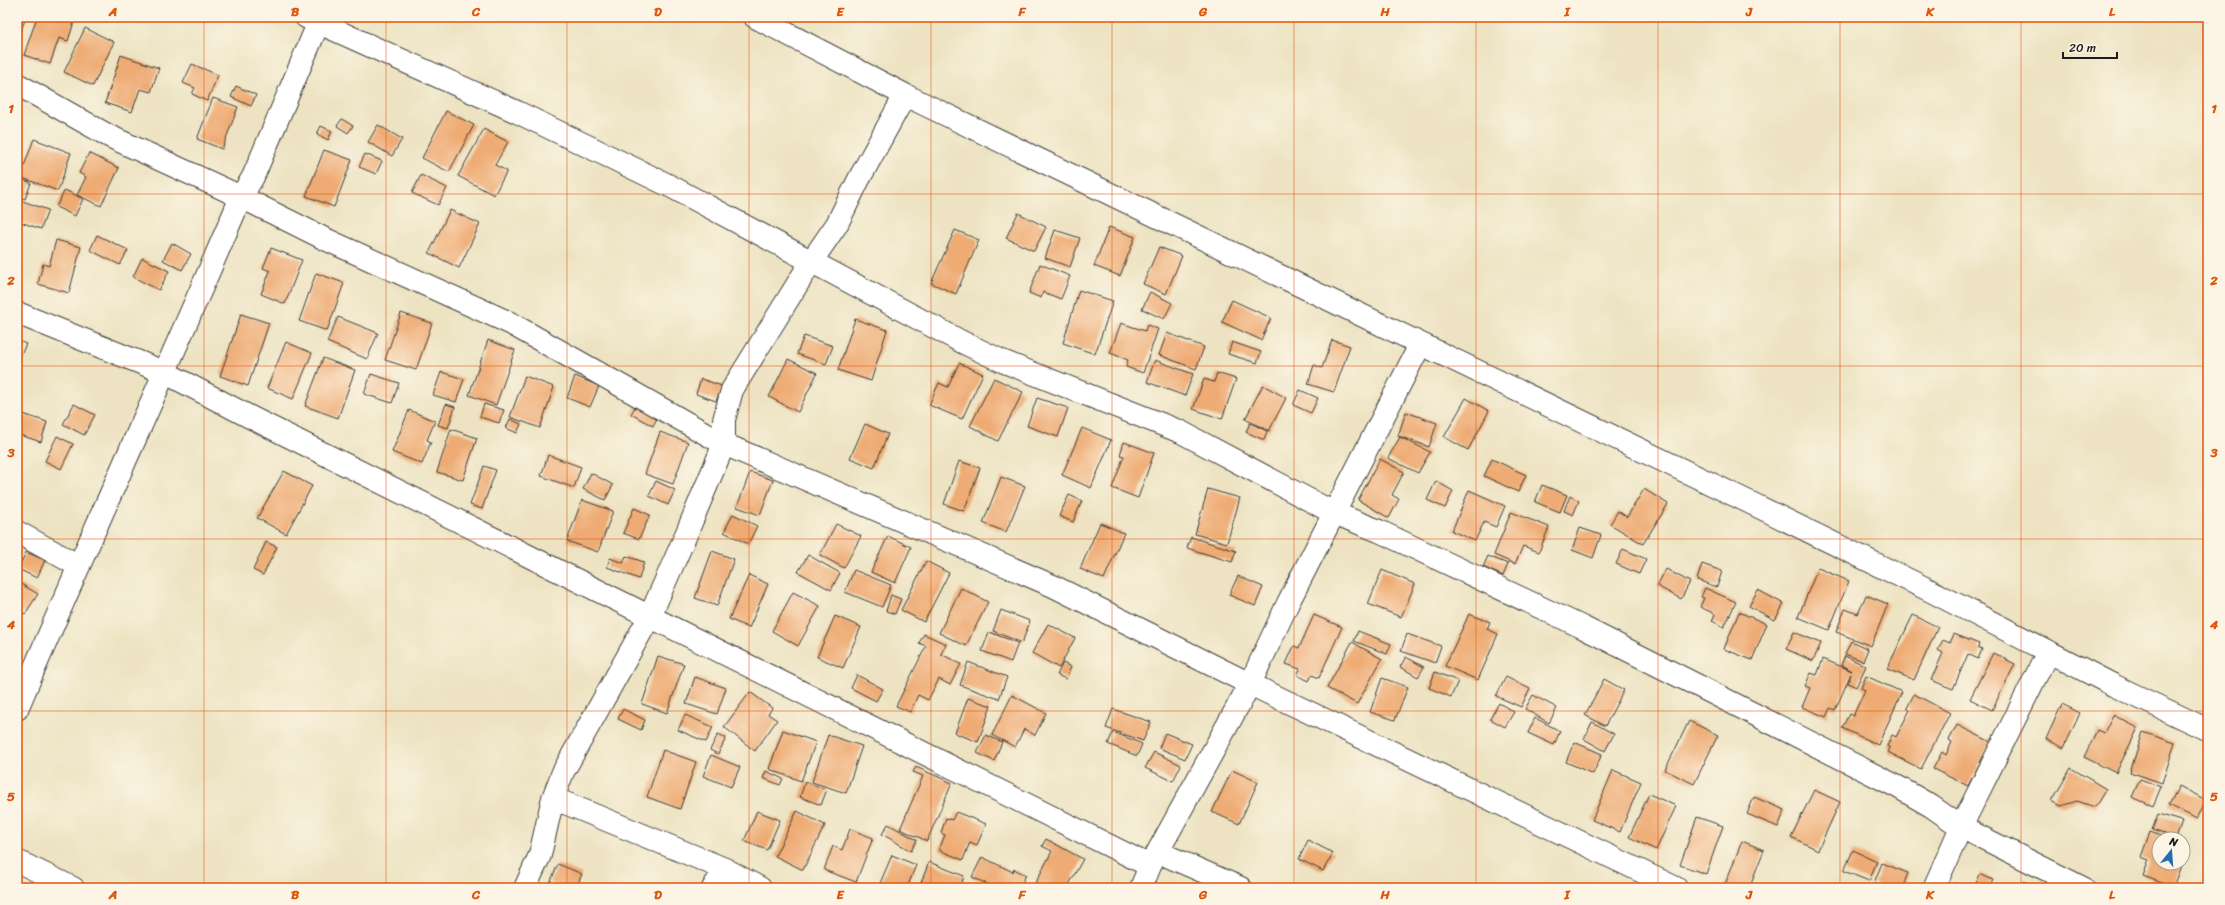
<svg xmlns="http://www.w3.org/2000/svg" width="2225" height="905" font-family="Sriracha,sans-serif">
<style>
.building{fill:#eeab73}
.lines{fill:none;stroke-linecap:round;stroke-linejoin:round}
.minor-casing{stroke:#3b3a35;stroke-width:24}
.minor{stroke:#fff;stroke-width:22}
.grid{fill:none;stroke:#de560d;stroke-width:1;stroke-opacity:0.55}
.neatline{fill:none;stroke:#de560d;stroke-width:1.5}
.grid-label{font-size:13px;text-anchor:middle;font-weight:bold;fill:#de560d}
</style>
<rect width="100%" height="100%" fill="#fcf5e5"/>
<filter id="ink" filterUnits="userSpaceOnUse"><feTurbulence type="fractalNoise" baseFrequency=".025" numOctaves="2"/><feDisplacementMap in="SourceGraphic" scale="8" xChannelSelector="R" yChannelSelector="G"/><feConvolveMatrix kernelMatrix="1 2 1 2 8 2 1 2 1" color-interpolation-filters="sRGB"/></filter>
<filter id="wash" filterUnits="userSpaceOnUse"><feTurbulence type="fractalNoise" baseFrequency=".012" numOctaves="4" result="noise"/><feDisplacementMap in="SourceGraphic" scale="16" xChannelSelector="R" yChannelSelector="G"/><feGaussianBlur stdDeviation="0.9" result="paint"/><feColorMatrix in="noise" values="0 0 0 0 0 0 0 0 0 0 0 0 0 0 0 0 0 1.4 0 .05"/><feComposite in="paint" operator="in"/></filter>
<g filter="url(#wash)">
<rect width="100%" height="100%" fill="#ede3c2"/>
<g id="blocks">
<path class="building" d="M17,17H26L21,31L17,29Z
M37,17H69L75,19L68,41L59,38L50,64L24,55Z
M85,28L114,42L93,86L64,72Z
M121,55L159,68L151,92L140,89L132,112L105,103Z
M192,64L218,75L207,101L192,94L195,88L183,83Z
M236,86L256,95L251,106L231,97Z
M213,98L238,107L222,149L197,139Z
M446,111L474,125L449,172L422,158Z
M342,119L353,126L348,133L337,126Z
M17,121L21,123L17,135Z
M378,125L402,139L392,156L368,142Z
M321,126L332,131L328,140L317,134Z
M484,129L508,142L495,165L507,171L494,195L458,176Z
M34,139L71,153L58,191L20,177Z
M324,150L352,160L334,207L306,196Z
M89,153L119,168L101,206L77,195L86,177L79,173Z
M365,154L382,161L376,174L359,167Z
M421,175L447,188L438,205L412,193Z
M17,177L31,183L25,199L17,196Z
M65,190L83,199L75,216L56,207Z
M17,199L48,210L41,229L17,221Z
M450,210L480,224L459,268L429,253Z
M1018,213L1046,227L1034,251L1006,238Z
M1109,227L1135,237L1120,276L1094,266Z
M955,230L979,240L956,294L931,283Z
M1055,230L1080,238L1070,267L1045,258Z
M97,235L128,250L120,265L90,250Z
M56,240L81,247L69,293L38,284L43,264L49,266Z
M172,243L191,254L182,270L163,260Z
M1159,247L1182,256L1166,294L1143,284Z
M271,248L302,260L285,304L261,294L270,271L263,268Z
M142,258L169,271L159,290L133,277Z
M1040,264L1070,276L1061,299L1043,292L1041,298L1029,293Z
M316,273L344,283L327,331L299,321Z
M1079,290L1113,301L1095,354L1063,343Z
M1150,292L1172,303L1164,319L1142,309Z
M1232,300L1271,318L1261,340L1222,322Z
M401,313L432,323L416,370L385,360Z
M241,314L269,323L248,386L220,376Z
M338,317L378,333L367,359L327,342Z
M855,319L887,330L871,381L838,370Z
M1121,323L1145,331L1147,325L1158,329L1143,373L1126,367L1128,360L1110,353Z
M1167,333L1204,347L1196,369L1159,355Z
M804,336L833,346L826,364L797,354Z
M17,340L26,344L17,364Z
M488,340L515,350L496,405L469,395Z
M1332,340L1350,346L1334,392L1308,384L1314,365L1322,368Z
M286,342L312,353L293,399L267,388Z
M1232,342L1261,352L1257,363L1228,354Z
M323,358L355,370L338,418L305,406Z
M788,359L817,373L798,412L769,397Z
M1155,360L1193,374L1185,396L1147,382Z
M959,363L983,374L962,419L929,405L939,383L948,387Z
M441,372L464,379L456,402L433,395Z
M1217,373L1236,379L1222,419L1193,409L1204,379L1214,382Z
M371,374L399,383L392,403L364,394Z
M525,376L554,387L540,428L510,417Z
M575,376L599,386L590,407L567,398Z
M994,378L1023,392L998,441L970,426Z
M701,379L722,386L716,401L696,394Z
M1263,385L1286,398L1269,431L1245,419Z
M1300,390L1318,398L1311,413L1293,405Z
M1037,398L1068,408L1058,437L1027,426Z
M1466,398L1489,411L1468,450L1444,437Z
M74,404L95,415L84,435L63,424Z
M446,404L455,407L448,428L438,425Z
M484,404L504,410L499,423L480,417Z
M636,405L658,416L653,426L631,414Z
M409,410L435,421L427,440L431,442L422,464L392,452Z
M17,412L47,422L41,442L17,434Z
M1406,412L1437,423L1429,447L1398,436Z
M510,419L521,424L517,433L506,428Z
M1250,423L1267,431L1264,440L1246,432Z
M865,424L888,434L874,468L850,458Z
M1082,428L1111,440L1091,488L1062,475Z
M451,429L477,438L463,480L437,472Z
M660,432L688,442L673,484L645,474Z
M57,436L73,444L61,469L45,461Z
M1400,437L1430,452L1418,473L1388,458Z
M1124,442L1154,453L1138,498L1112,488L1124,456L1120,455Z
M548,455L581,467L574,488L541,476Z
M1380,459L1404,472L1392,495L1399,499L1389,518L1358,500Z
M1492,459L1526,475L1518,492L1484,476Z
M959,461L980,468L964,511L944,504Z
M484,466L496,470L482,509L470,505Z
M284,471L312,486L286,534L257,518Z
M750,472L773,480L760,515L737,507Z
M591,473L613,485L605,500L583,489Z
M1001,477L1025,486L1006,532L983,523Z
M656,481L675,490L668,505L649,496Z
M1436,481L1453,491L1445,508L1427,500Z
M1542,485L1567,495L1560,512L1535,502Z
M1208,489L1240,498L1227,543L1195,534Z
M1644,489L1668,504L1643,544L1610,524L1618,511L1627,517Z
M1469,490L1505,506L1496,527L1484,522L1475,541L1452,531Z
M1069,495L1082,501L1073,522L1059,516Z
M1570,496L1579,501L1573,515L1564,511Z
M582,500L613,511L598,552L567,541Z
M634,508L650,515L639,539L623,533Z
M1511,512L1549,527L1539,552L1523,546L1515,564L1494,555Z
M733,514L757,526L748,544L724,532Z
M1100,523L1124,533L1104,579L1080,569Z
M836,524L861,536L844,568L820,555Z
M1580,528L1601,535L1593,558L1572,550Z
M888,536L911,547L895,583L871,572Z
M1191,537L1236,551L1232,562L1187,548Z
M266,542L277,547L263,575L253,570Z
M1623,549L1646,559L1639,574L1616,564Z
M712,551L734,559L717,606L695,598Z
M26,552L45,560L37,578L18,569Z
M808,555L840,573L831,590L798,572Z
M626,556L644,562L639,579L607,567L610,558L623,563Z
M1488,556L1508,564L1503,576L1483,567Z
M926,561L949,573L924,622L901,610Z
M1702,564L1722,571L1717,587L1697,580Z
M1818,568L1849,581L1829,630L1798,617Z
M1666,569L1690,582L1681,599L1657,586Z
M854,570L891,585L882,607L845,592Z
M1382,570L1415,584L1401,617L1368,604Z
M749,575L768,584L749,628L729,619Z
M1238,576L1263,587L1255,606L1229,595Z
M21,584L38,594L25,614L17,609V590Z
M961,588L988,602L966,646L939,633Z
M1705,588L1736,602L1724,627L1712,621L1715,614L1700,607L1704,598L1701,597Z
M1758,590L1784,604L1775,620L1749,606Z
M793,592L820,606L798,646L772,631Z
M891,595L901,599L895,614L886,611Z
M1866,595L1888,604L1871,646L1836,632L1845,609L1858,614Z
M1001,610L1030,621L1022,643L993,631Z
M1739,612L1767,624L1752,660L1724,649Z
M1469,614L1490,622L1487,629L1498,634L1478,680L1445,666Z
M1314,615L1342,627L1319,678L1312,675L1309,681L1297,675L1300,669L1286,664L1294,646L1299,648Z
M1913,615L1938,627L1914,680L1887,669Z
M835,616L861,627L843,668L817,657Z
M1048,624L1075,638L1059,668L1032,653Z
M1358,631L1391,644L1387,654L1354,641Z
M989,632L1018,643L1011,662L982,651Z
M1794,632L1821,643L1813,661L1786,649Z
M924,634L946,644L941,654L961,664L950,685L939,679L928,700L918,695L910,712L896,706L926,646L919,643Z
M1407,634L1441,646L1435,663L1401,651Z
M1954,634L1979,644L1978,647L1982,649L1978,659L1968,654L1953,689L1931,680L1943,653L1938,650L1943,640L1950,643Z
M1851,641L1868,649L1863,661L1845,654Z
M1352,642L1382,659L1357,704L1327,688Z
M1993,653L2015,664L1992,710L1970,699Z
M658,656L684,664L667,713L642,704Z
M1845,656L1866,666L1856,687L1848,683L1851,674L1835,710L1830,708L1826,717L1802,707L1810,688L1805,686L1811,673L1817,675L1823,659L1852,671L1841,665Z
M1406,657L1424,667L1418,677L1400,667Z
M968,662L1007,677L999,699L960,685Z
M1063,663L1071,667L1066,679L1057,675Z
M1435,672L1458,681L1451,697L1429,688Z
M857,675L883,689L876,701L851,688Z
M1866,676L1902,692L1878,745L1842,728L1849,714L1853,716L1865,690L1861,688Z
M695,677L726,688L717,714L686,704Z
M1506,677L1530,689L1521,707L1496,696Z
M1382,678L1408,687L1395,720L1370,712Z
M1604,679L1624,690L1605,726L1585,715Z
M750,692L772,708L768,714L777,720L755,751L724,727Z
M1914,694L1950,713L1921,769L1888,752L1890,748L1887,746L1892,735L1896,737L1910,710L1907,708Z
M1012,695L1046,713L1035,735L1024,729L1015,747L992,735Z
M1533,695L1557,708L1549,723L1525,709Z
M968,698L991,706L978,742L955,733Z
M1499,703L1514,712L1505,727L1490,719Z
M2062,704L2080,713L2064,748L2046,739Z
M623,709L645,720L641,730L618,719Z
M1113,709L1151,722L1143,741L1106,728Z
M685,715L713,727L706,742L678,730Z
M2113,715L2138,728L2116,773L2084,757L2097,730L2104,733Z
M1535,718L1560,731L1554,745L1528,733Z
M1689,721L1718,735L1694,784L1665,770Z
M1592,722L1614,734L1605,751L1584,739Z
M1957,725L1991,742L1968,786L1933,769L1942,752L1946,755L1952,742L1949,740Z
M783,730L816,742L801,781L769,769Z
M1113,732L1142,744L1137,756L1108,744Z
M2143,732L2175,743L2162,783L2130,772Z
M1165,733L1192,744L1185,759L1159,748Z
M718,734L726,738L718,754L710,750Z
M828,735L862,746L846,793L812,782Z
M986,735L1002,742L994,761L977,753Z
M1574,742L1602,754L1593,774L1566,762Z
M663,750L696,762L680,809L647,797Z
M1154,752L1181,765L1173,781L1145,768Z
M711,755L740,767L731,787L703,776Z
M916,767L952,783L927,841L900,829L923,776L913,772Z
M2071,768L2106,789L2095,807L2077,801L2061,806L2052,801Z
M1232,770L1258,782L1239,824L1212,812Z
M1613,770L1641,782L1620,832L1592,820Z
M766,771L783,779L780,785L763,778Z
M2140,779L2161,787L2153,806L2132,797Z
M805,782L827,789L821,805L800,797Z
M2179,786L2206,800L2197,819L2169,805Z
M1814,790L1840,802L1818,850L1791,837Z
M1649,794L1676,806L1656,850L1629,837Z
M1754,797L1785,810L1778,827L1747,814Z
M757,811L780,820L767,850L744,841Z
M797,811L825,825L803,870L775,856Z
M956,812L986,824L977,845L970,842L963,860L939,850L945,835L941,833L946,818L952,820Z
M2158,814L2182,821L2176,838L2152,830Z
M1697,817L1723,826L1706,874L1680,865Z
M888,824L917,840L911,851L882,834Z
M850,829L873,838L856,882L824,870L833,846L842,850Z
M2150,832L2169,839H2159V863H2182L2173,887L2143,876L2149,860L2141,857Z
M1046,839L1083,859L1067,888H1033L1052,851L1042,846Z
M1308,840L1333,853L1323,871L1299,859Z
M1742,841L1764,850L1749,888H1726L1724,887Z
M2183,844L2188,846L2183,860Z
M1853,850L1877,861L1869,881L1844,871Z
M892,855L916,865L907,888H878Z
M982,857L1013,872L1014,869L1026,875L1019,888H996L972,877Z
M929,862L964,876L960,888H919Z
M1882,863L1908,873L1902,888H1886L1874,883Z
M558,864L582,874L576,888H562L550,883Z
M1980,874L1993,880L1989,888H1974Z
M2024,881L2037,888H2021Z
M1490,882L1505,888H1488Z
M1955,883L1967,888H1953Z"/>
</g>
</g>
<g filter="url(#ink)">
<use href="#blocks" fill-opacity="0" stroke="#3b3a35" stroke-width="1"/>
<g class="lines">
<g class="minor-casing">
<path id="minor" d="M306,17L517,112L670,186L962,342L1002,361L1181,432L1334,513L1379,531L1584,628L1898,787L1931,806L1961,827L2083,888
M17,84L109,136L241,197L325,239L510,323L724,444L1053,586L1250,684L1288,603L1420,345
M905,95L1755,505L1929,590L2115,686L2208,730
M17,313L166,373L248,416L1150,866
M17,532L79,566
M17,709C90,537 168,368 241,197L253,177L321,17
M553,798L725,869L760,888
M1158,852L1241,888
M17,861L73,888
M525,888L540,855L553,798L563,772L650,616L685,537L724,444V420L732,390L811,262L837,224L859,179L905,95L755,17
M713,888L725,869
M1141,888L1150,866L1250,684L1676,888
M1934,888L1961,827L2048,652"/>
</g>
<use href="#minor" class="minor"/>
</g>
</g>
<path class="grid" d="M204,17V888M386,17V888M567,17V888M749,17V888M931,17V888M1112,17V888M1294,17V888M1476,17V888M1658,17V888M1840,17V888M2021,17V888M17,194H2208M17,366H2208M17,539H2208M17,711H2208"/>
<rect width="2225" height="905" fill="none" stroke="#fcf5e5" stroke-width="44"/>
<g transform="translate(2171 851) rotate(17)"><circle r="19" fill="#fcf5e5" stroke="#a29e95"/>
<path d="M0-3L7 15L0 10L-7 15Z" fill="#1f6fb2"/>
<text y="-6" font-size="11" font-weight="bold" text-anchor="middle" fill="#1c1c1c">N</text>
</g>
<path d="M2063 52v6h54v-6" fill="none" stroke="#1c1c1c" stroke-width="2"/>
<text x="2069" y="52" font-size="12" fill="#1c1c1c" stroke="#fcf5e5" stroke-width="3" paint-order="stroke">20 m</text>
<rect x="22" y="22" width="2181" height="861" class="neatline"/>
<g class="grid-label">
<text x="113" y="16">A</text>
<text x="295" y="16">B</text>
<text x="476" y="16">C</text>
<text x="658" y="16">D</text>
<text x="840" y="16">E</text>
<text x="1022" y="16">F</text>
<text x="1203" y="16">G</text>
<text x="1385" y="16">H</text>
<text x="1567" y="16">I</text>
<text x="1749" y="16">J</text>
<text x="1930" y="16">K</text>
<text x="2112" y="16">L</text>
<text x="11" y="113">1</text>
<text x="2214" y="113">1</text>
<text x="11" y="285">2</text>
<text x="2214" y="285">2</text>
<text x="11" y="457">3</text>
<text x="2214" y="457">3</text>
<text x="11" y="629">4</text>
<text x="2214" y="629">4</text>
<text x="11" y="801">5</text>
<text x="2214" y="801">5</text>
<text x="113" y="899">A</text>
<text x="295" y="899">B</text>
<text x="476" y="899">C</text>
<text x="658" y="899">D</text>
<text x="840" y="899">E</text>
<text x="1022" y="899">F</text>
<text x="1203" y="899">G</text>
<text x="1385" y="899">H</text>
<text x="1567" y="899">I</text>
<text x="1749" y="899">J</text>
<text x="1930" y="899">K</text>
<text x="2112" y="899">L</text>
</g>
</svg>
